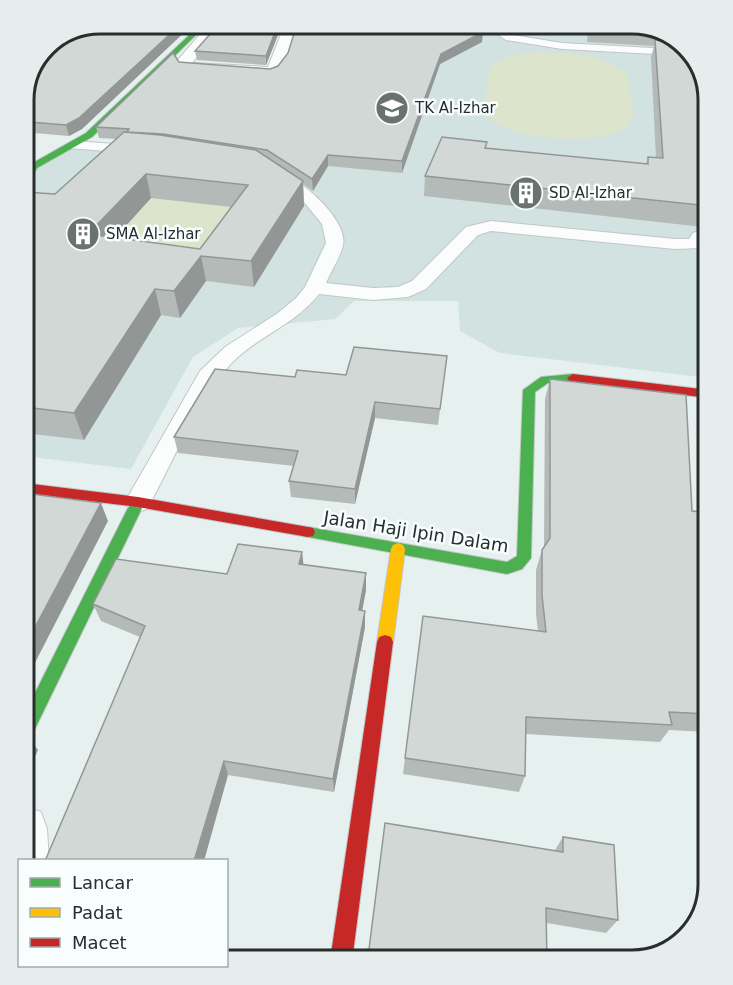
<svg xmlns="http://www.w3.org/2000/svg" width="733" height="985" font-family="'DejaVu Sans',sans-serif">
<style>
.built{fill:#d1e2e0}
.green{fill:#dce5cb}
.lines{fill:none;stroke-linecap:round;stroke-linejoin:round}
.lane-casing{stroke:#c0c7c6;stroke-width:2}
.street-casing{stroke:#c0c7c6;stroke-width:2}
.fast-casing{stroke:#c0c7c6;stroke-width:2}
.slow-casing{stroke:#c0c7c6;stroke-width:2}
.jam-casing{stroke:#c0c7c6;stroke-width:2}
.lane{fill:#fbfdfc;fill-rule:evenodd}
.street{fill:#fbfdfc;fill-rule:evenodd}
.fast{fill:#4caf50;fill-rule:evenodd}
.slow{fill:#ffc107;fill-rule:evenodd}
.jam{fill:#c62828;fill-rule:evenodd}
.wall{fill:#b4bab7;fill-rule:evenodd}
.shaded-wall{fill:#929795}
.building{fill:#d1d8d5;stroke:#929795;stroke-width:1.5;fill-rule:evenodd}
.labels{text-anchor:middle;stroke-width:5;stroke-linejoin:round;paint-order:stroke}
.far-poi-label{font-size:15px;fill:#282e2d;stroke:#f7fefd;text-anchor:start}
.street-label{font-size:18px;fill:#282e2d;stroke:#f7fefd}
.rim{fill:none;stroke:#282e2d;stroke-width:3}
</style>
<rect width="100%" height="100%" fill="#e6f0ee"/>
<path class="built" d="M352,24H637L709,101V378L500,353L460,331L458,301H354L336,319L238,328L193,357L131,469L24,456V170L73,141L269,156Z"/>
<path class="green" d="M544,52C572,53 604,55 627,74L634,116C630,122 627,127 622,130C596,145 508,141 488,117C483,111 485,102 486,95C487,88 487,78 489,72C497,54 527,53 544,52Z
M151,198L251,209L204,274L95,260Z"/>
<g class="lines">
<g class="lane-casing">
<path id="lane" d="M492,24H502V28L513,35L562,43L687,50L692,56L562,49L506,40L492,31Z
M74,141L142,146L149,150L142,154L69,148L67,145Z
M274,169C296,175 349,219 343,245C340,258 331,271 326,283L373,288L398,287L412,281L466,227L491,221L675,239H689L693,233L709,227V239L700,248L675,249L491,231L478,235L426,289L408,297L373,300L319,294C297,322 266,333 239,356C202,388 172,465 147,509L138,512L129,509L125,502L200,371L225,347L278,313L296,298L305,287L326,243L322,224L304,202L269,177L266,174L269,171Z"/>
</g>
<g class="street-casing">
<path id="street" d="M209,24L223,25L192,63L268,67L285,24H299L283,69L277,75L181,70L176,62Z
M24,806L41,812L47,829L49,860H24Z"/>
</g>
<g class="fast-casing">
<path id="fast" d="M201,24H207L92,137L37,168L28,184L24,186V173L31,164L86,133Z
M573,374L579,378L577,381L548,383L535,392L531,558L522,569L507,574L303,536L301,532L303,528L308,527L507,562L517,556L523,390L541,377Z
M138,497L145,502L30,739L24,741V715L131,502Z"/>
</g>
<g class="slow-casing">
<path id="slow" d="M398,543L403,545L405,549L393,642L391,647L385,649L379,647L377,642L391,549L393,545Z"/>
</g>
<g class="jam-casing">
<path id="jam" d="M573,374L709,390V398L569,381L567,378Z
M24,483L138,497L308,527L313,528L315,532L313,536L308,537L138,507L24,493Z
M385,635L391,637L393,642L352,961H330L377,642L379,637Z"/>
</g>
<use href="#lane" class="lane"/>
<use href="#street" class="street"/>
<use href="#fast" class="fast"/>
<use href="#slow" class="slow"/>
<use href="#jam" class="jam"/>
</g>
<path class="wall" d="M101,24H193L82,129L69,136L34,133L24,142V96Z
M589,24H637L671,34L699,62L709,101V226L708,225L703,227L424,196L425,176L486,148L646,164L648,157L656,158L651,57L654,46L587,42Z
M280,30L266,65L197,60L195,51Z
M482,42L440,64L402,173L328,166L313,191L303,184L304,206L254,287L206,281L180,318L161,315L84,440L24,433V192L55,194L116,139L99,138L96,127L179,62L270,69ZM151,198L231,207L200,249L115,238Z
M445,372L438,425L375,418L355,504L291,497L289,481L294,466L178,453L174,437L295,377Z
M550,379L692,511L709,513V732L669,730L660,742L526,734L525,776L519,792L403,774L405,758L538,631L536,614V570L542,550L544,546L545,399Z
M302,552L303,565L366,590L362,611L365,627L334,792L228,775L140,637L101,621L93,604L227,574Z
M563,837L618,920L606,933L547,923L369,949L555,850Z"/>
<path class="shaded-wall" d="M181,24H193L82,129L69,136L66,125Z
M278,24H279L280,30L266,65V56Z
M483,32L482,42L440,64L402,173V161L441,54Z
M30,122L34,133L24,142V127Z
M328,155V166L313,191L312,179Z
M146,174L151,198L95,260L88,234Z
M303,181L304,206L254,287L251,261Z
M709,210V223L708,225L703,227Z
M201,256L206,281L180,318L174,291Z
M155,289L161,315L84,440L74,413Z
M375,402V418L355,504V489Z
M101,503L108,521L24,684V648Z
M302,552L304,569L299,564Z
M366,573V590L359,627V610Z
M365,611V627L334,792L333,779Z
M27,735L38,750L24,782V741Z
M224,761L228,775L204,861H194Z"/>
<path class="building" d="M101,24H181L79,118L66,125L30,122L24,127V96L50,43Z
M219,24H278L266,56L195,51Z
M297,24H445L483,32L441,54L402,161L328,155L312,179L267,150L163,134L127,132L129,129L96,127L173,53L179,62L270,69L278,66L288,53Z
M590,24H637L655,30L590,26Z
M655,40L678,42L699,62L709,101V206L425,176L442,137L487,142L485,148L648,164V157L663,158Z
M124,132L160,135L256,150L303,181L251,261L201,256L174,291L155,289L74,413L24,407V192L55,194ZM146,174L248,185L200,249L88,234Z
M354,347L447,356L440,409L375,402L355,489L289,481L298,451L174,437L215,369L295,377L297,370L346,375Z
M550,379L686,395L692,511L709,513V714L669,712L672,725L526,717L525,776L405,758L423,616L546,632L542,595V550L550,538Z
M24,493L101,503L24,648Z
M238,544L302,552L299,564L366,573L359,610L365,611L333,779L224,761L194,861H45L145,626L93,604L116,559L227,574Z
M385,823L563,852V837L614,845L618,920L546,908L547,961H358L359,951L369,949Z"/>
<defs>
<g id="school-disc" transform="scale(1.725)"><circle r="9.5" fill="#6a7271" stroke="#f7fefd"/><path d="M0-5L7-2L0 1L-7-2ZM-4 1L0 2.5L4 1V4Q0 6-4 4Z" fill="#fff"/></g>
<g id="building-disc" transform="scale(1.725)"><circle r="9.5" fill="#6a7271" stroke="#f7fefd"/><path d="M-4-6H4V6H1V3H-1V6H-4ZM-2.5-4.3h1.7v1.8h-1.7ZM.8-4.3h1.7v1.8H.8ZM-2.5-1h1.7V.8h-1.7ZM.8-1h1.7V.8H.8Z" fill="#fff"/></g>
</defs>
<g fill-rule="evenodd">
<use href="#school-disc" x="392" y="108"/>
<use href="#building-disc" x="526" y="193"/>
<use href="#building-disc" x="83" y="234"/>
</g>
<g class="labels">
<g class="far-poi-label">
<text x="415" y="113">TK Al-Izhar</text>
<text x="549" y="198">SD Al-Izhar</text>
<text x="106" y="239">SMA Al-Izhar</text>
</g>
<g class="street-label">
<text transform="translate(416 532) rotate(9)" y="6">Jalan Haji Ipin Dalam</text>
</g>
</g>
<path d="M0 0H733V985H0ZM100 34H632A66 66 0 0 1 698 100V884A66 66 0 0 1 632 950H100A66 66 0 0 1 34 884V100A66 66 0 0 1 100 34Z" fill="#e6edec" fill-rule="evenodd"/>
<path class="rim" d="M100 34H632A66 66 0 0 1 698 100V884A66 66 0 0 1 632 950H100A66 66 0 0 1 34 884V100A66 66 0 0 1 100 34Z"/>
<rect x="18" y="859" width="210" height="108" fill="#f7fefd" stroke="#a4abaa" stroke-width="1.5"/>
<rect x="30" y="878" width="30" height="9" fill="#4caf50" stroke="#a4abaa" stroke-width="1.5"/>
<text x="72" y="889" font-size="18" fill="#282e2d">Lancar</text>
<rect x="30" y="908" width="30" height="9" fill="#ffc107" stroke="#a4abaa" stroke-width="1.5"/>
<text x="72" y="919" font-size="18" fill="#282e2d">Padat</text>
<rect x="30" y="938" width="30" height="9" fill="#c62828" stroke="#a4abaa" stroke-width="1.5"/>
<text x="72" y="949" font-size="18" fill="#282e2d">Macet</text>
</svg>
